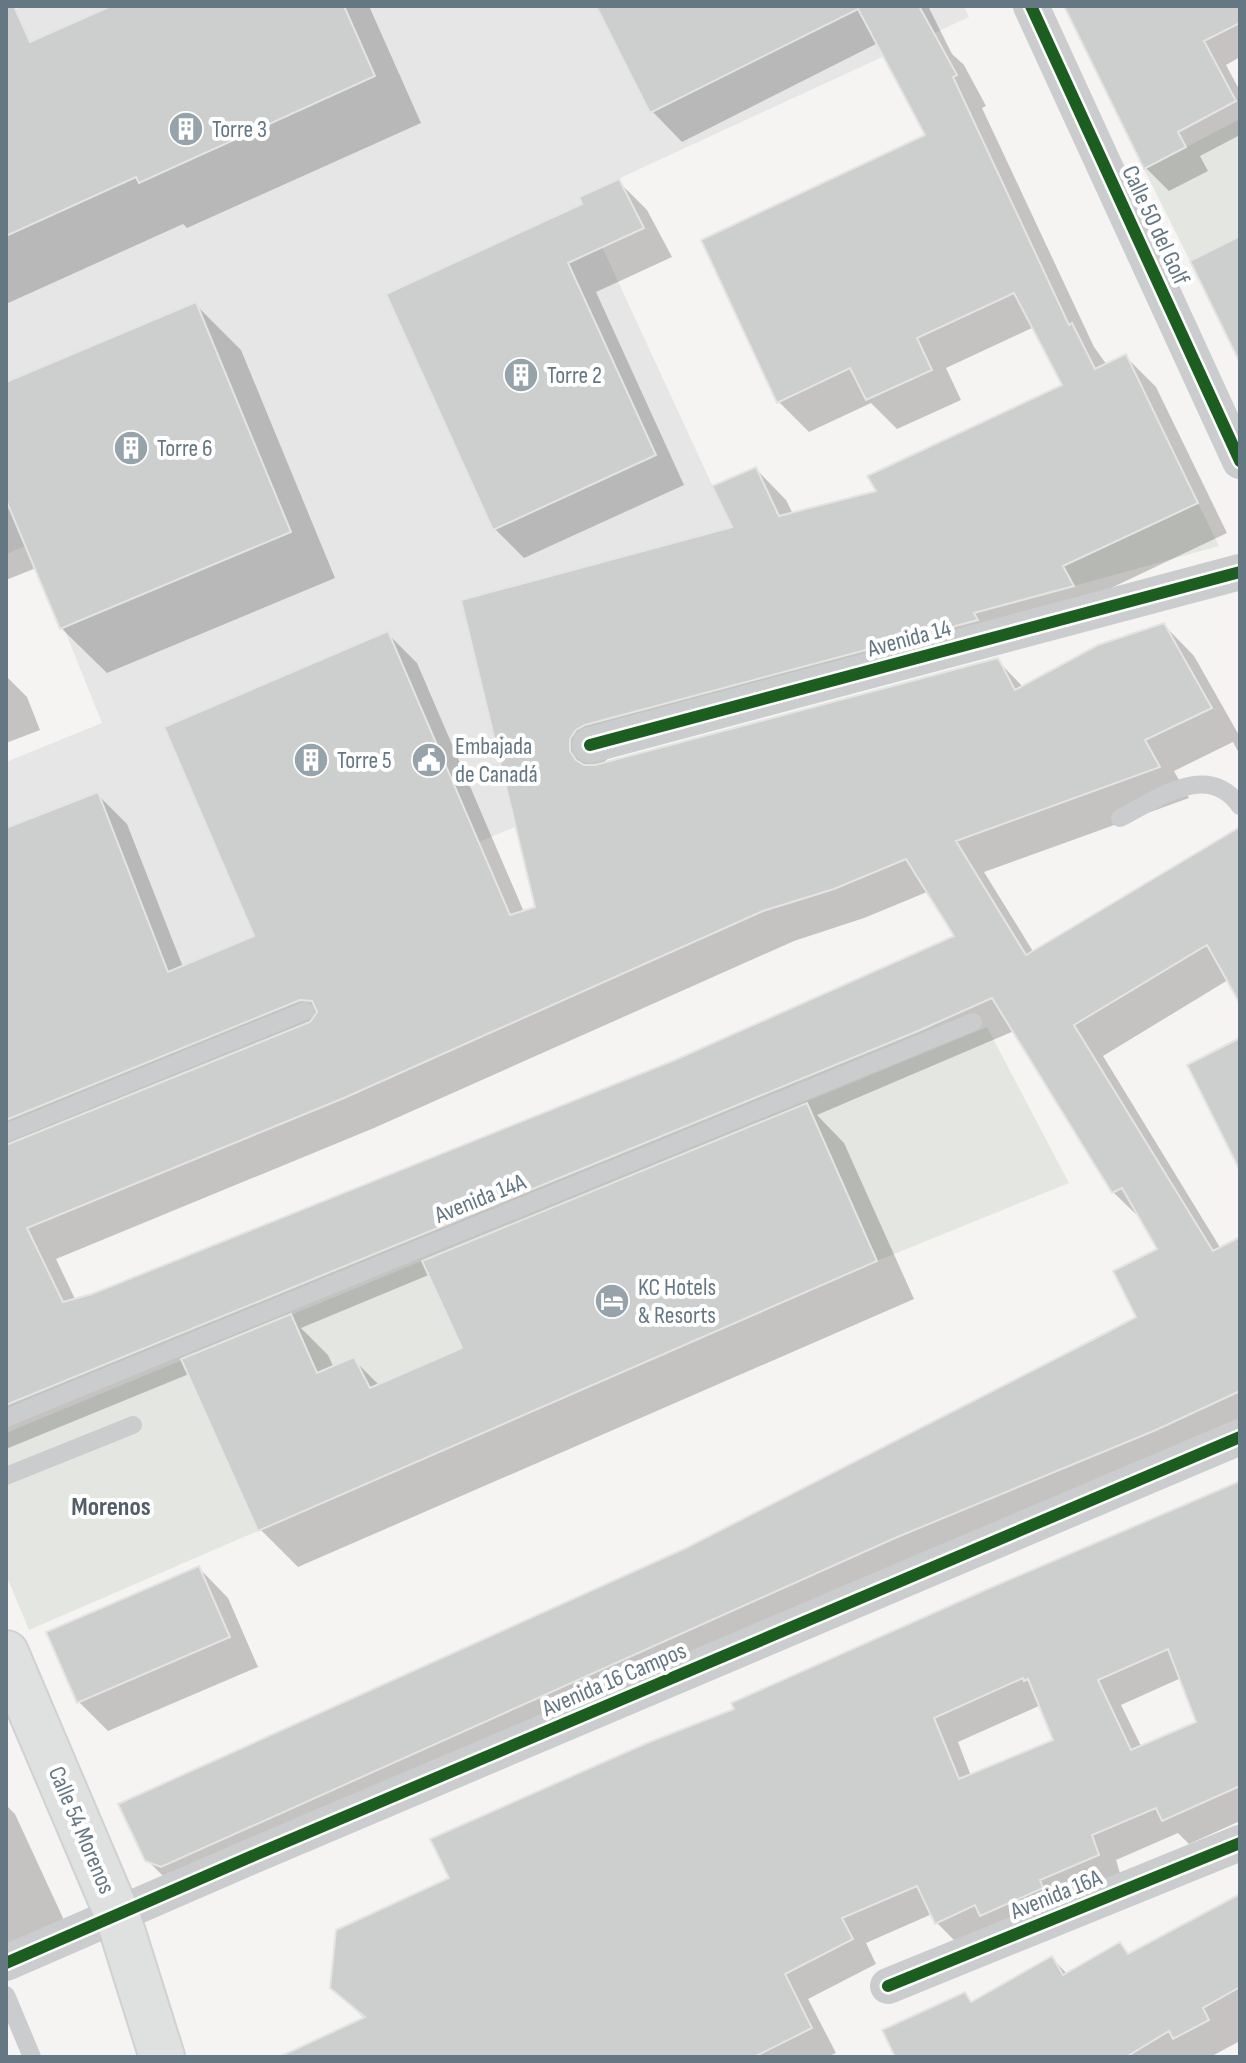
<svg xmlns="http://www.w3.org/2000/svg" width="1246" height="2063" font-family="'Sofia Sans Condensed',sans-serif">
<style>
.built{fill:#e5e6e5}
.green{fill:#e4e7e1}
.shadow{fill:#0003;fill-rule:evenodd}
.building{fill:#cdcece;stroke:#e4e4e2;stroke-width:2;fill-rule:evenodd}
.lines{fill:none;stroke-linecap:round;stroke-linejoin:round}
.secondary-casing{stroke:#d0d1d2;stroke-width:48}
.service{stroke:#cacccd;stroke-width:18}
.minor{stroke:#cacccd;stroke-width:36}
.secondary{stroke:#dfe0e0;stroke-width:44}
.cycleway-casing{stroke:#fff;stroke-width:17}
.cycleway{stroke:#1b5e20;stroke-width:12}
.labels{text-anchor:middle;stroke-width:8;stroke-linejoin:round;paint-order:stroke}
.poi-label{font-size:24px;fill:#647783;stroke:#fff;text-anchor:start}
.street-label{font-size:24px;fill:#647783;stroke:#fff}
.neighbourhood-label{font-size:26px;font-weight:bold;fill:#525f68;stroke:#fff}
</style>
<rect width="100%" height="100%" fill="#f5f4f3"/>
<path class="built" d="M24,6H964L969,17L579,197L732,528L461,600L515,827L6,1039V762L102,723L30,544L6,554V13Z"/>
<path class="green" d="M1240,119V236L1190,261L1144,169Z
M1198,503L1219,546L1074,586L1063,566Z
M987,1027L1069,1183L877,1261L809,1108L462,1348L370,1388L317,1373L297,1329L189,1376L258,1531L29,1630L6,1575V1433Z"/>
<path class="shadow" d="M116,6H369L421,123L187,228L183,224L6,304V51L31,44Z
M599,6H928L952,54L964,65L986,106L982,108L1094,347L1107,365L1126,357L1156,387L1227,533L1092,597L615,754L606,760L602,766L997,660L1024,688L1164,625L1194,656L1240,737V755L1233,742L1174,771L1189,798L984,872L1034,953L1240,829V1000L1228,980L1103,1056L1221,1249L1240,1239V1434L178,1891L147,1860L687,1550L1139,1318L1159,1250L1144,1222L1113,1192L1014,1031L817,1115L844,1143L914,1299L298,1567L260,1529L189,1374L6,1449V830L97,794L127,824L183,967L257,937L387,633L417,663L524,912L537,908L463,601L735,528L756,469L786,500L793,514L879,492L1065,386L1034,327L946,368L961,400L897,429L871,403L809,432L779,402L927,136L878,43L682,142L652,111ZM927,892L956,937L676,1062L76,1301L56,1259L374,1128L794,941L864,918ZM431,1274L465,1349L380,1386L354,1360L334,1368L328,1355L301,1328Z
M1067,6H1240V57L1226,65L1240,91V135L1200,156L1208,171L1169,191L1146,168Z
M618,181L647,210L672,257L596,292L684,485L524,558L495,529L388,295L585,205Z
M196,305L241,350L335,578L107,673L61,628L36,568L6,580V384Z
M6,676L27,697L40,730L6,743Z
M1240,1482V1821L1189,1844L1178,1833L1116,1860L1122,1880L961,1947L936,1922L932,1914L866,1943L876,1964L808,1999L836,2053L827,2057H284L365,2019L332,1988L451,1879L736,1710ZM1181,1678L1198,1723L1142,1748L1121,1705ZM1041,1705L1056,1741L971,1776L958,1742Z
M199,1568L228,1598L258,1667L108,1731L79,1702Z
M6,1805L15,1814L75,1944L6,1975Z
M1240,1898V2041L1210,2057H897L965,1994L973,2003L1052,1958L1068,1975L1120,1945L1130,1955Z"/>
<path class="building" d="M6,6H14L30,42L111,6H344L375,76L139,183L136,177L6,236Z
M596,6H919L957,75L953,77L1069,325L1072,323L1095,369L1126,354L1198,503L1063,566L1074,586L974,613L978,620L585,725L576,730L570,739V751L576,760L584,765H595L998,658L1015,690L1098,645L1164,623L1212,708L1145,740L1160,767L956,841L1026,955L1240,827V1004L1207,945L1074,1025L1213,1251L1240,1237V1391L1156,1430L895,1538L161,1867L145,1861L118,1804L686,1548L1102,1335L1136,1317L1113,1271L1157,1249L1122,1188L1112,1193L992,998L918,1031L6,1405V1145L310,1022L317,1012L312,1001L300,1000L6,1120V828L98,792L168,972L254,936L164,727L388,631L510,915L535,907L461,600L732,527L712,486L756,467L779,516L876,491L867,476L1062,385L1014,293L917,338L932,370L866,400L850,368L777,403L701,240L925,135L858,9L650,113ZM906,859L954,936L675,1060L92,1294L63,1302L27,1228L344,1098L763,911L834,889Z
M1064,6H1240V23L1204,41L1236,101L1178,132L1186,147L1144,169Z
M619,179L644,228L568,263L656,455L493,530L386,294L582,204L579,197Z
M1240,236V363L1190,261Z
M196,302L291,532L60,629L6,500V382Z
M1240,1038V1171L1187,1065Z
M807,1103L877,1261L258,1531L181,1359L291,1314L317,1373L354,1357L370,1388L462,1348L422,1261Z
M1240,1481V1786L1162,1821L1156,1808L1092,1835L1099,1855L1040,1880L1043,1888L980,1916L975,1905L935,1924L917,1886L842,1918L853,1939L785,1974L812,2028L754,2057H279L365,2017L330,1988L336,1930L449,1878L430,1839L647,1743L734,1709L731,1703L983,1591ZM1168,1649L1196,1722L1131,1750L1098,1680ZM1023,1678L1024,1681L1028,1679L1053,1740L959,1779L934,1718Z
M199,1566L230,1637L77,1703L46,1632Z
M1240,1894V1987L1203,2008L1209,2020L1173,2039L1169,2031L1126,2057H895L882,2030L965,1992L971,2002L1052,1956L1063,1975L1120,1942L1128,1954Z"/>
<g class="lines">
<g class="secondary-casing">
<path id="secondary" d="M6,1653L117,1914L162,2057"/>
</g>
<path class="service" d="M1120,818C1158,799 1208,760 1240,806
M6,1133L305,1011
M6,1418L973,1022
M6,1476L133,1425
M6,1995L32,2057"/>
<path class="minor" d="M1031,6L1240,461
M590,745L1240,572
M6,1963L250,1857L1240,1437
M888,1986L1240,1843"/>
<use href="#secondary" class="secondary"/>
<g class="cycleway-casing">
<path id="cycleway" d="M1031,6L1240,461
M590,745L1240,572
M6,1963L250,1857L1240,1437
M888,1986L1240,1843"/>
</g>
<use href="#cycleway" class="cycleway"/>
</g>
<defs>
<g id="building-disc" transform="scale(1.8)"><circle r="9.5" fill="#97a3aa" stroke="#fff"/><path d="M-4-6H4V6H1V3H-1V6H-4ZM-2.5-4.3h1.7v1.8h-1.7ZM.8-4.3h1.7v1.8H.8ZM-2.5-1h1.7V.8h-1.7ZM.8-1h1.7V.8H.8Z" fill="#fff"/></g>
<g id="civic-disc" transform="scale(1.8)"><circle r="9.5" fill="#97a3aa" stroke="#fff"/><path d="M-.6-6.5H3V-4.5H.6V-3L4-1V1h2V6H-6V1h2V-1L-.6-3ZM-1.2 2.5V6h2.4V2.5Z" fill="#fff"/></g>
<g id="hotel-disc" transform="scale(1.8)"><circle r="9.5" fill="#97a3aa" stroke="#fff"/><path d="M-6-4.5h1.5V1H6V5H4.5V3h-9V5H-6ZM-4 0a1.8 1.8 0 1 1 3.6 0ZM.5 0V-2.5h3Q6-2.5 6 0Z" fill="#fff"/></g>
</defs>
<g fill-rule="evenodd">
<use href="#building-disc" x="186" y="129"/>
<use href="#building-disc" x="521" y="375"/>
<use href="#building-disc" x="131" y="448"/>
<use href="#building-disc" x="311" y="760"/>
<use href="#civic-disc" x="429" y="760"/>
<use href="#hotel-disc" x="612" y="1301"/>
</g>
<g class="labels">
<g class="poi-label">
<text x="212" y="137">Torre 3</text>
<text x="547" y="383">Torre 2</text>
<text x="157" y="456">Torre 6</text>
<text x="455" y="754">Embajada<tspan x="455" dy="28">de Canadá</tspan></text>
<text x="337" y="768">Torre 5</text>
<text x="638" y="1295">KC Hotels<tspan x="638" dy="28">&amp; Resorts</tspan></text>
</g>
<g class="street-label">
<text transform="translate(1156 225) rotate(65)" y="8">Calle 50 del Golf</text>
<text transform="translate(909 638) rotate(-15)" y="8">Avenida 14</text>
<text transform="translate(480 1198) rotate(-22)" y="8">Avenida 14A</text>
<text transform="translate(614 1679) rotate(-23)" y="8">Avenida 16 Campos</text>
<text transform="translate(82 1830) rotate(67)" y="8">Calle 54 Morenos</text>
<text transform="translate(1056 1894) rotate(-22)" y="8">Avenida 16A</text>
</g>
<g class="neighbourhood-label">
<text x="111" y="1515">Morenos</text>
</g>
</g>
<rect width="1246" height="2063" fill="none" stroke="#647783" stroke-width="16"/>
</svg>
